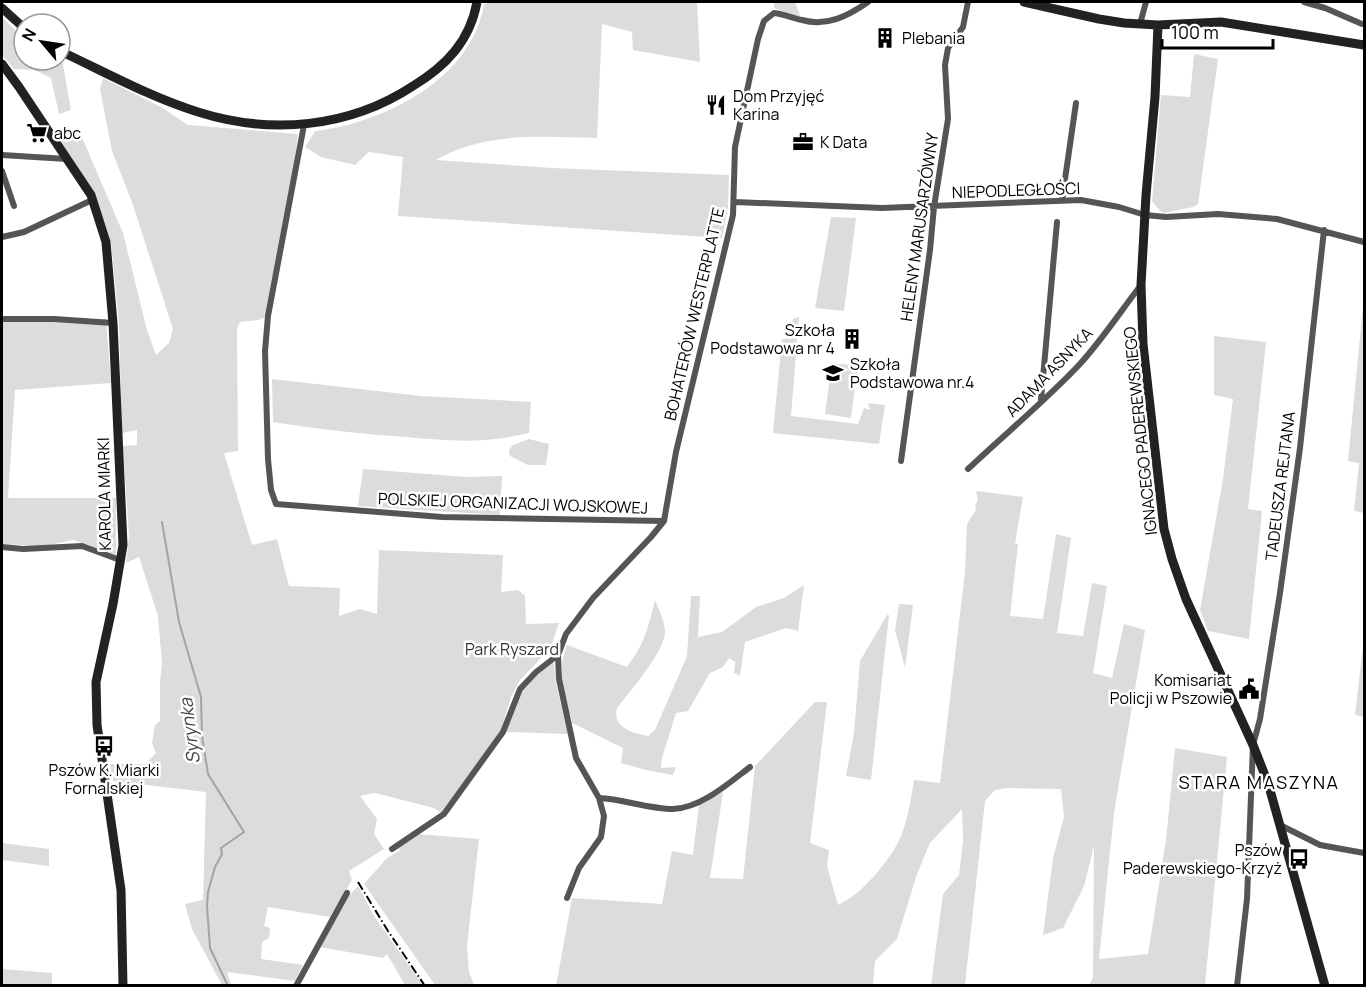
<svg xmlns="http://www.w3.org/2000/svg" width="1366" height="987" font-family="Manrope,sans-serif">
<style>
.green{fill:#dcdcdc}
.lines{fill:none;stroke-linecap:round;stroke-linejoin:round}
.stream{stroke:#a3a3a3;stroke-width:2}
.street{stroke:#555;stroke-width:6}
.secondary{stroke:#222;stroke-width:9}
.rail{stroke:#000;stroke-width:2;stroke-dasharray:9 3 1.5 3;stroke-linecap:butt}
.labels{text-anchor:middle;stroke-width:5;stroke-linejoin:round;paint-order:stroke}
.poi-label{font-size:16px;fill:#000;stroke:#fff;text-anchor:start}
.street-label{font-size:16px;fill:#000;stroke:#fff}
.park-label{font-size:16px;fill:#333;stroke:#fff}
.water-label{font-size:18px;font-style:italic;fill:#444;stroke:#fff}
.neighbourhood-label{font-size:18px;letter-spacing:1.5px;fill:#000;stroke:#fff}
</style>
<rect width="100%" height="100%" fill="#fff"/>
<path class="green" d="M493,2H697L700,62L633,50L632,32L602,24L597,138C543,137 485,131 436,160L552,168L729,175L728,207L722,238L398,216L403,157L369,152L355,165L321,157L305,147L315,131C384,123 472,79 484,4Z
M774,2H795L801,18L774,8Z
M2,17L13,28L24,36V60L62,59L71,110L59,114L51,78L35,70L14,69L2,55Z
M1194,54L1218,59L1198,204L1193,207L1164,213L1160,211L1152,201L1161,95L1190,97Z
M103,78L161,107L188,125L298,134L288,211L268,316L258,320L240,322L237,329L238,451L224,453L252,545L277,539L289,586L340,588L339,616L360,609L377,614L379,550L503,555L501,592L518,590L525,596L526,624L559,623L550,649L520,680L511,697L501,730L486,753L441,813L434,808L375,793L360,796L377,819L374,834L384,849L349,871L352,880L330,917L268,907L264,926L270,928L269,938L262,942L261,959L303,965L295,981L227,972L231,985H222L192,929L185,904L203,900L206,792L113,781L110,764H145L156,753L152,743L155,725L160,721V682L162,664L158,616L139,557L126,563L129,537L123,446L137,445V430L122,433L119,324L111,242L95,196L61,141L81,135L123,233L147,330L156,355L169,343L173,329L133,205L112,151L100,89Z
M831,217L856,218L844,311L815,308Z
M1363,306H1364V513L1354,511L1359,463L1348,461Z
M799,317L791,416L858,424L864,408L870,410L868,403L885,405L879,444L773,433L782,339H790L793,319Z
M106,319L111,383L15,390L8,498H116V555L73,540L44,546L2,544V320Z
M1214,336L1266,342L1248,509L1262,511L1249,639L1208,631L1200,610L1223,479L1233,399L1214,395Z
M832,363L858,366L851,418L825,414Z
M272,379L421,396L531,402L529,433C483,444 452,441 406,437C361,434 317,429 273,422Z
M529,439L549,444L546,465H528L510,456L509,450L513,445Z
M363,469L467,477L502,476L500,515L358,506Z
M976,491L1023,497L1015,543L1018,544L1010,616L1043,619L1056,534L1071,538L1057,633L1083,636L1092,583L1107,586L1093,673L1112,678L1124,624L1145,630L1114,813L1099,959L1148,954L1166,840L1175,748L1227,757L1205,985H1089L1093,978L1094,846L1084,886L1063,928L1043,935L1053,858L1064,817L1061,789L1007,788L995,790L985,801L965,985H931L943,894L959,875L963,841L962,809L930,843L917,874L897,939L875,961L873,985L556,986L572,898L662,904L672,851L693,855L699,804L723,792L710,878L743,879L755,766L815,702H827L810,843L829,850L827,866L838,905C861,895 891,860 901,836C908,819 911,798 914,780L940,783L965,572L967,524L976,510L975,505L978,500Z
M804,585L798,631L786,628L745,642L740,676L734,673L735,662L729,658L723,667L710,673L688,711L676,713L662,758L661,768L676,767L673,775L646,770L621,763L623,748L568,721H572C563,697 557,669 567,645L627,667C645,643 648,628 655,600C659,610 665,622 665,632C664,653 630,691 617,708C612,727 632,733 648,736L655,730L687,656L691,596H700L698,637L722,632L756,607L784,598Z
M899,604L913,605L905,668L895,630Z
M887,615H889L871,780L846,776L854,733L860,661Z
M1364,637V717L1355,715Z
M552,663H554L556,683L568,734L505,732L518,696L527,682Z
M417,834L479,839L467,946L469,972L474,985H435L364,884L386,859L400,850L398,848Z
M2,843L49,849V866L2,860Z
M358,886L374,916L423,985H405L387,954L383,958L319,947L347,898Z
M2,969L52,973V985H2Z"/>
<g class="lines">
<path class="stream" d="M162,522L179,622L201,697L202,736L208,774L244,832L221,848L222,854L215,867L208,892L207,906L210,948L228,986"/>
<path class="street" d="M1304,2L1325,8L1362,24
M1140,24L1146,2
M304,125L268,316L265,351L268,459L271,490L276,504L442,517L664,521
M2,155L67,159
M2,171L14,206
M1062,200L1076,103
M735,202L882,208L1081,200L1119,207L1145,215L1166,217L1218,214L1277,219L1364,242
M2,237L24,232L92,200
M2,319H54L113,323
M1041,400L1057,222
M901,461L930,250L934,207L948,119L945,65L948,48L963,27L968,2
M968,469C1005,434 1044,402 1079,365C1102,340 1120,312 1141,285
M2,547L23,549L82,546L120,560
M599,798C623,799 649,809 673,809C701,808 729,783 750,767
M1280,825L1320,845L1364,853
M392,849L444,814L503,732L520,689L536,672L558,655
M567,898L579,868L601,837L604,816L599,798L576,758L559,679L558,655L566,634L593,598L651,537L664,521L676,452L733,215L735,147L758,39L764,21L774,13C784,14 792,18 802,20C827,27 848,16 868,2
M296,986L347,893
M1237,986L1247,899L1253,745L1260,719L1280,593L1300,448L1324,230"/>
<path class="secondary" d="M1024,2L1099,19L1124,23L1158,25L1221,22L1364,45
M2,8L24,28
M1158,25L1155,97L1146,195L1141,285L1143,344L1164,529L1172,559L1186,599L1253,745L1268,783L1325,986
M60,51C105,72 150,97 198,112C271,135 349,128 413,86C446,66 470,41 477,2
M2,64L19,87L91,195L106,242L113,323L123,545L113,604L96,682L97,725L121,890L123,986"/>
<path class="rail" d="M358,882L388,931L425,986"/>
</g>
<defs>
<g id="building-bare" transform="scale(1.62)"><path d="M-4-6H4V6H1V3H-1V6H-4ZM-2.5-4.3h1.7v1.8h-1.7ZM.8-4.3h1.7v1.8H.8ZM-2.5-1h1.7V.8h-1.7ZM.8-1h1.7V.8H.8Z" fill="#000" stroke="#fff" stroke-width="2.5" paint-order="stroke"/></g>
<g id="restaurant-bare" transform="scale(1.62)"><path d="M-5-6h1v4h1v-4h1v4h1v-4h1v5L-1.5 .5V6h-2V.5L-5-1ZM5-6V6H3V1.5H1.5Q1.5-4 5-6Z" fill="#000" stroke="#fff" stroke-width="2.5" paint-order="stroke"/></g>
<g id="supermarket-bare" transform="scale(1.62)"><path d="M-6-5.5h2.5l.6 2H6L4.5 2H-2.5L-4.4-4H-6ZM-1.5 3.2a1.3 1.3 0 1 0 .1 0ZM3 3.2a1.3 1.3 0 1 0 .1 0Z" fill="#000" stroke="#fff" stroke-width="2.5" paint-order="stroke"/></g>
<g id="office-bare" transform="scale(1.62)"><path d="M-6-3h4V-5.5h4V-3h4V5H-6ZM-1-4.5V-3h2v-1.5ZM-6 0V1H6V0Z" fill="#000" stroke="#fff" stroke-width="2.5" paint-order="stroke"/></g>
<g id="school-bare" transform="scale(1.62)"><path d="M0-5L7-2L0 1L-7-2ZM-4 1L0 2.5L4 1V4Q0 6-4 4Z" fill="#000" stroke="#fff" stroke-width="2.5" paint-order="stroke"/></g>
<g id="civic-bare" transform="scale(1.62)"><path d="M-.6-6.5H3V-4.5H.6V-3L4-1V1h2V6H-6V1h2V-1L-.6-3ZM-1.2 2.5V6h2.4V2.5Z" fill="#000" stroke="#fff" stroke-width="2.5" paint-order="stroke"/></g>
<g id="bus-bare" transform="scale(1.62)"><path d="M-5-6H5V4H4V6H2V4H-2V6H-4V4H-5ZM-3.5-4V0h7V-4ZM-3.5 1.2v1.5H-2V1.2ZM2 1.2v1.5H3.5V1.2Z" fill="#000" stroke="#fff" stroke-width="2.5" paint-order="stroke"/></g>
</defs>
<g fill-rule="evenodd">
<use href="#building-bare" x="885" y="38"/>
<use href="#restaurant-bare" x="716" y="105"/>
<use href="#supermarket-bare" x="37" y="133"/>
<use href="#office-bare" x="803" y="142"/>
<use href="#building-bare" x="852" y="339"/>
<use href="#school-bare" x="833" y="373"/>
<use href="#civic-bare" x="1249" y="689"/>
<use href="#bus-bare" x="104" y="746"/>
<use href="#bus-bare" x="1299" y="859"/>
</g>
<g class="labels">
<g class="poi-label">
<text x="902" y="44">Plebania</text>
<text x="733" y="102">Dom Przyjęć<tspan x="733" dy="18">Karina</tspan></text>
<text x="54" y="139">abc</text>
<text x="820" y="148">K Data</text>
<text x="835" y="336" text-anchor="end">Szkoła<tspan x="835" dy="18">Podstawowa nr 4</tspan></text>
<text x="850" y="370">Szkoła<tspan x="850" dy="18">Podstawowa nr.4</tspan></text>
<text x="1232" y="686" text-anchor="end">Komisariat<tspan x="1232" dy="18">Policji w Pszowie</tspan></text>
<text x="104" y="776" text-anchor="middle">Pszów K. Miarki<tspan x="104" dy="18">Fornalskiej</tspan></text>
<text x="1282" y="856" text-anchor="end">Pszów<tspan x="1282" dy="18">Paderewskiego-Krzyż</tspan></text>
</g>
<g class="street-label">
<text transform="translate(1016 190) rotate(-2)" y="6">NIEPODLEGŁOŚCI</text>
<text transform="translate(919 227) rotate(-82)" y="6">HELENY MARUSARZÓWNY</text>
<text transform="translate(694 314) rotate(-77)" y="6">BOHATERÓW WESTERPLATTE</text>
<text transform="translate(1049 372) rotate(-46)" y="6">ADAMA ASNYKA</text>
<text transform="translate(1140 431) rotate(-96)" y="6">IGNACEGO PADEREWSKIEGO</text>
<text transform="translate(1280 486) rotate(-83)" y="6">TADEUSZA REJTANA</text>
<text transform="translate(104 494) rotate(-91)" y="6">KAROLA MIARKI</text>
<text transform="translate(513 503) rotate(2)" y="6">POLSKIEJ ORGANIZACJI WOJSKOWEJ</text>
</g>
<g class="park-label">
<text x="512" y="655">Park Ryszard</text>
</g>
<g class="water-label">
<text transform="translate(190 731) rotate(-97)" y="6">Syrynka</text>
</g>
<g class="neighbourhood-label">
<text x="1259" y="789">STARA MASZYNA</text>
</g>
</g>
<rect width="1366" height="987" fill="none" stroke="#000000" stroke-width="6"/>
<g transform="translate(42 42) rotate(299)"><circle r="28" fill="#ffffff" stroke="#999999" stroke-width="1.5"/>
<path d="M0-4.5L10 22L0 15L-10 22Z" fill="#000000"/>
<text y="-9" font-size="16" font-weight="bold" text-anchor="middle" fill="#000000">N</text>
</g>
<path d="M1162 39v9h111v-9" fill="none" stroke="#000000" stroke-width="3"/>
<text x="1171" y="39" font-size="18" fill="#000000" stroke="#ffffff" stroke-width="4.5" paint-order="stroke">100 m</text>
</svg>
